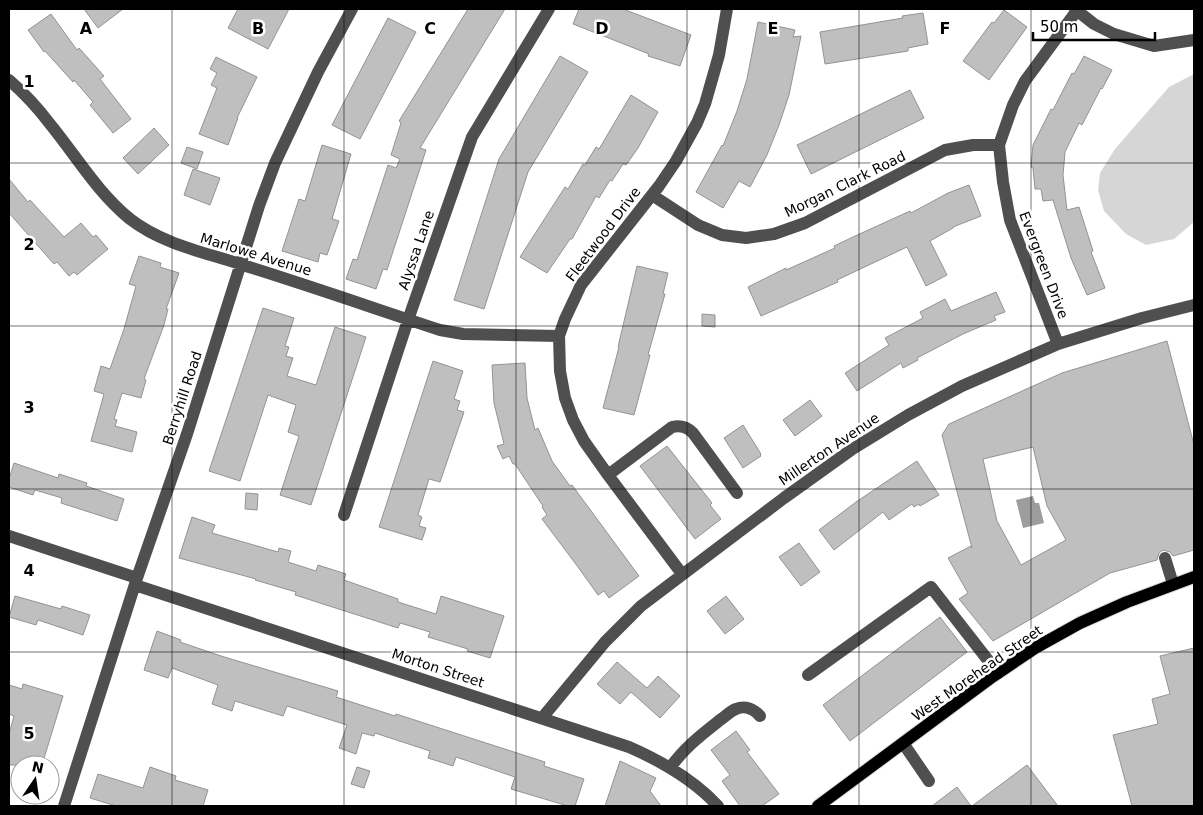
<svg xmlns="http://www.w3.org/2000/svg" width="1203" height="815" font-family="'DejaVu Sans',sans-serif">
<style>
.green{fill:#d6d6d6}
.water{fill:#9d9d9d}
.building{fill:#bfbfbf;stroke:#939393;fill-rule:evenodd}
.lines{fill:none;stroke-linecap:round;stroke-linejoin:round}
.major-casing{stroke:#dbdbdb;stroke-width:14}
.minor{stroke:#4f4f4f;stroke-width:12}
.major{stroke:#000;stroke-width:12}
.grid{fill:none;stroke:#000;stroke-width:1;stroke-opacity:0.55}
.labels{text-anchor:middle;stroke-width:5;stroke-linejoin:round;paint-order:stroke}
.street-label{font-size:14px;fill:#000;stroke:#fff}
.grid-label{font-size:16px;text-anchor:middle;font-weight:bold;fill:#000;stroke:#fff;stroke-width:5;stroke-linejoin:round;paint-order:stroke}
</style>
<rect width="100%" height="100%" fill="#fff"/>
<path class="green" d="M1194,74V222L1174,239L1146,245L1126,234L1104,211L1098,190L1100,173L1115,149L1169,87Z"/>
<path class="water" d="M1033,496L1035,503H1039L1044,523L1023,528L1016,500Z"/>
<path class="building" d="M84,9H123L98,28Z
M238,9H289L268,49L228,28Z
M468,9H505L420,148L426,150L387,270L383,269L376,289L346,279L353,259L357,260L388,165L396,168L400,159L391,155L401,123L399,121Z
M579,9H623L691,35L680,66L648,56L649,54L573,24Z
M1004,10L1027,27L989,80L963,61L992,22L994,23Z
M923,13L928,44L908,48V51L825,64L820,32L903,18L902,16Z
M51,14L77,50L79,48L104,76L100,79L131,119L113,133L90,105L93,102L74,80L73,82L45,51L44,52L28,30Z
M388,18L416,32L360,139L332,125Z
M758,22L795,30L793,37L801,36L789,95L779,125L767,155L750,187L739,181L723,208L696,192L722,145L723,146L737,111L747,79Z
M560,56L588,72L528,172L484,309L454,300L499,159Z
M1084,56L1112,70L1102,89L1101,88L1082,125L1079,123L1065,152L1063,175L1067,210L1079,207L1093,251L1091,252L1105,288L1087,295L1071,258L1053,200L1043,201L1041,189H1035L1033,168L1031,167L1033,145L1051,109L1053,110L1072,73L1074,74Z
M216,57L257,77L237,118H238L228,145L199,134L217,88L211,85L217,73L210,69Z
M910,90L924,118L811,174L797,145Z
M631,95L658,112L638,148L626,165L623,164L612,181L610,180L599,198L596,196L572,239H570L547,273L520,257L565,187L568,189L583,164L585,165L596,147L599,149Z
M154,128L169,145L138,174L123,158Z
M322,145L351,154L332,219L339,221L327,255L320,253L318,262L282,251L299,199L305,201Z
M187,147L203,152L197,169L181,163Z
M193,169L220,178L210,205L184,195Z
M9,179L28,202L30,200L64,237L81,223L93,237L96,235L108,249L77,275L74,272L69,276L57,262L54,264L9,213Z
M969,185L981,216L953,227V228L930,241L947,275L926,286L907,247L837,280L838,282L761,316L748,287L786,268V270L835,248L834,246L853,237L910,211L911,213L948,193Z
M139,256L161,263L160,267L179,273L166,309H168L164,325L144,379L146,380L141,398L122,393L114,419L117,420L115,426L137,432L132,452L91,441L104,394L94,391L101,366L110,369L124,329L136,286L129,284Z
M637,266L668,273L663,294H665L648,355H650L634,415L603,408L619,347H618Z
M996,292L1005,312L994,316L996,320L963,334L917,358L918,360L903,368L901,363L857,391L845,373L889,345L885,338L923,318L920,312L945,299L951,311Z
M263,308L294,318L285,346L289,347L286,356L293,358L287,376L316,385L335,327L366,337L311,505L280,495L299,436L288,432L296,405L268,395L240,481L209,471Z
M702,314L715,315V327L702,326Z
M1167,341L1194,445V550L1173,556L1170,552L1163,550L1159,553L1157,560L1110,573L993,641L959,599L968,593L948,558L971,546L972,548L942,435L949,424L1062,373ZM1033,447L1047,506L1066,540L1021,565L997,521L983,459Z
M433,361L463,371L454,399L460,401L457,410L464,412L440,482L429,479L418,515L422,517L419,526L426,528L422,540L379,527Z
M525,363L527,398L535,430L538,428L552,461L570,486L572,485L639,576L609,598L604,591L598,595L578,567L542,519L547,515L542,507L543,506L515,464H513L509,456L503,459L497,446L504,444L494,403L492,365Z
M810,400L822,416L795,436L783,420Z
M743,425L761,454L760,455L761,456L743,468L724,438Z
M667,446L712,503L710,505L721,519L695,539L640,466Z
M917,461L939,495L920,506L919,504L914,507L912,504L889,520L883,512L834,550L819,530L856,502Z
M14,463L58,478L59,474L87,483L86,486L124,499L117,521L61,503L62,498L35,490L33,495L9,487V479Z
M246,493L258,494L257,510L245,509Z
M192,517L215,525L212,533L278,552L279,548L291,551L288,562L316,571L318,565L346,574L344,580L398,599V602L436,614L441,596L504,616L490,658L467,651L468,649L428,637L430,632L400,623L398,628L295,595L296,592L255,580L256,579L179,558Z
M799,543L820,572L801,586L779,557Z
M15,596L61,609L62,606L90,615L83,635L38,620L36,625L9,617Z
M726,596L744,619L725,634L707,611Z
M940,617L967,652L850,741L823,705Z
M157,631L181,640L180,642L221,656L338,691L336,697L395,716L396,714L545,762L544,766L584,779L575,806H568L511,789L515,777L456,757L453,766L428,758L430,751L375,733L374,736L362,733L356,754L339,748L347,725L287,706L283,716L235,701L232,711L212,704L218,685L172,668L168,678L144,670Z
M1194,648V806H1132L1113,735L1158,724L1152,699L1170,694L1160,656Z
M617,662L647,688L658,676L680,696L660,718L631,692L620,704L597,684Z
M23,684L63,696L42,765H9V734L14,716L9,714V685L22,689Z
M736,731L750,750L747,752L779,794L762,806H740L722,781L730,775L711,750Z
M620,761L656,778L650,791L661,806H605Z
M1027,765L1058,806H972Z
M150,767L176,776L175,780L208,790L203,806H116L90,798L98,774L143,788Z
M357,767L370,771L364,788L351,784Z
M957,787L971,806H932Z"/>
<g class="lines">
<g class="major-casing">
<path id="major" d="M818,806L992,677L1035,648L1080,623L1127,602L1194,577"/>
</g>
<path class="minor" d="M1075,9L1094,24L1114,34L1154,46L1194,40
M9,80C24,93 38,108 50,124C77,157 97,192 130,219C165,246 209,253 249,267C313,287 376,309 440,330L463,334L559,336
M652,195L698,225L722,235L746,238L774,234L805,223L945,150L973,145H999
M1058,344L1010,220L1003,182L999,145L1013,105L1025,81L1078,9
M608,475L672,427C681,425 687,427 693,433L737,493
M344,515L408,320L472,137L549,9
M9,536L137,578
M1165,558L1173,584
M682,574L608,475L584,441L573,420L565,398L560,371L559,336L565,319L581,285L659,186L676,161L697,123L705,104L719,55L727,9
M135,585L629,747C661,761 694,780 718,806
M808,675L931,587L998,673
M542,718L605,642L641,606L784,498L851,450L908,415L962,386L1058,344L1142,318L1194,305
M903,743L929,781
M670,768C684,748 701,735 720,720C725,717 730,711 736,709C745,705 754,709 760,716
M64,806L137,578L187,434L259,206L275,163L318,72L352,9"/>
<use href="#major" class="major"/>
</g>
<path class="grid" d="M172,9V806M344,9V806M516,9V806M687,9V806M859,9V806M1031,9V806M9,163H1194M9,326H1194M9,489H1194M9,652H1194"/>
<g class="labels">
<g class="street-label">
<text transform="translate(845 184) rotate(-26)" y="5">Morgan Clark Road</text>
<text transform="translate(603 234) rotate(-53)" y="5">Fleetwood Drive</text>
<text transform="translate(416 250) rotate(-71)" y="5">Alyssa Lane</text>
<text transform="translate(256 254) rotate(17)" y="5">Marlowe Avenue</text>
<text transform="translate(1044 265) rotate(69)" y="5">Evergreen Drive</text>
<text transform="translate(182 398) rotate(-72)" y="5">Berryhill Road</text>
<text transform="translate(829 449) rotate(-34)" y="5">Millerton Avenue</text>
<text transform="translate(438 668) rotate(18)" y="5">Morton Street</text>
<text transform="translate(977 673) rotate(-35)" y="5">West Morehead Street</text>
</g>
</g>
<g class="grid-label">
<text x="86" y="34">A</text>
<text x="258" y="34">B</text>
<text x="430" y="34">C</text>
<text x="602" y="34">D</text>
<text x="773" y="34">E</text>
<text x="945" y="34">F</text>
<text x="29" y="87">1</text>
<text x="29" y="250">2</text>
<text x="29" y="413">3</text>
<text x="29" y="576">4</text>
<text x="29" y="739">5</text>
</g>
<rect width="1203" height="815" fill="none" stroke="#000000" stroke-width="20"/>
<g transform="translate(35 780) rotate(13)"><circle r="24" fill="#ffffff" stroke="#999999"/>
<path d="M0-4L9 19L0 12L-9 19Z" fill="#000000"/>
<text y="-8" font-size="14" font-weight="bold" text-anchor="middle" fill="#000000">N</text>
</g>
<path d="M1033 32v8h122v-8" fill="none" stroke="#000000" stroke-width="2.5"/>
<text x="1040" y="32" font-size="15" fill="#000000" stroke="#ffffff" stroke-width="4" paint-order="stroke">50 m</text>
</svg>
